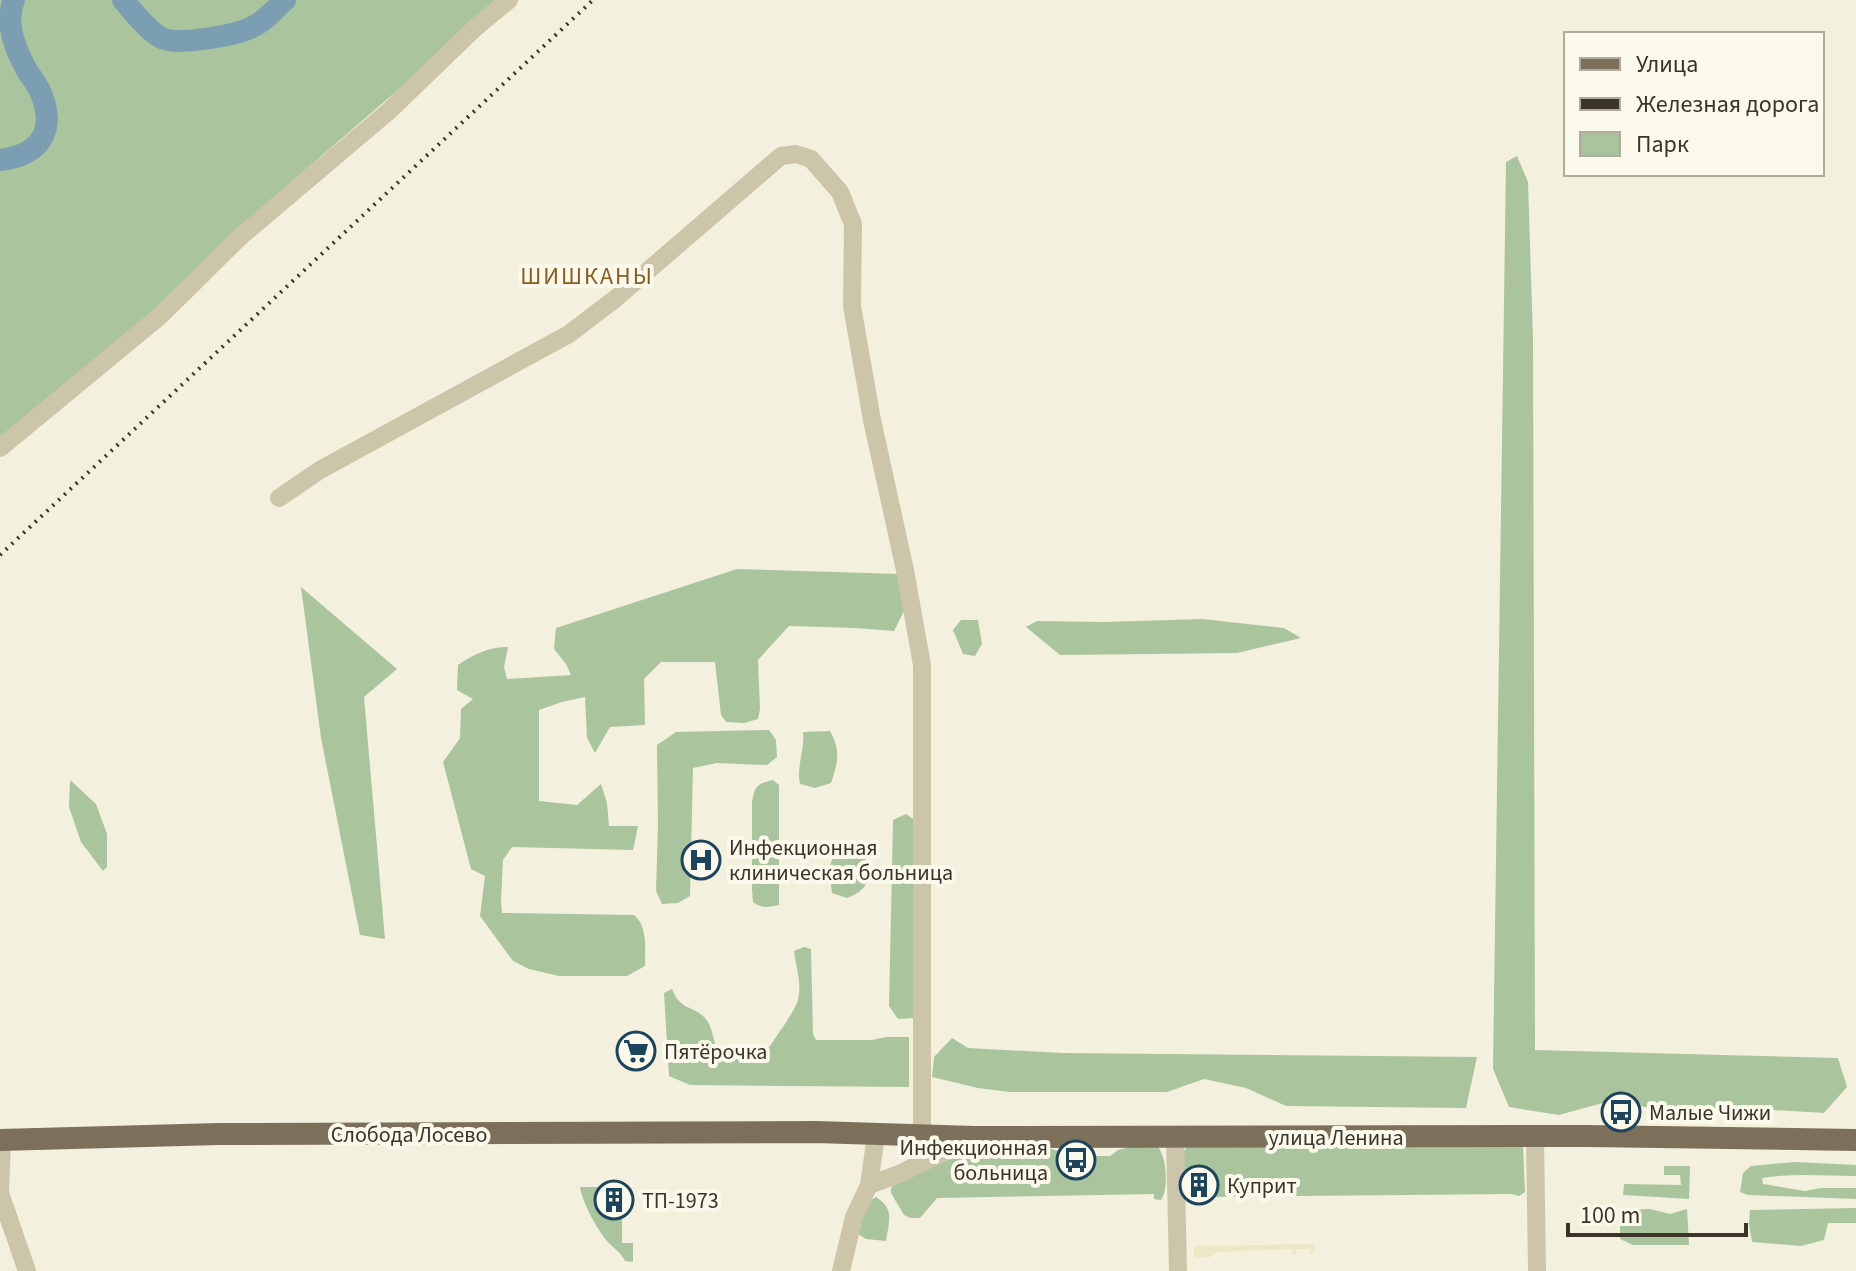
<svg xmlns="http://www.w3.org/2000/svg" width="1856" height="1271" font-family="'Source Sans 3',sans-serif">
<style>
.green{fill:#aac49d}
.plaza{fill:#ece7c4}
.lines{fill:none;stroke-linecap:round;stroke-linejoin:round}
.river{stroke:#7b9eb2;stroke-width:22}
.minor{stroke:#cdc5a9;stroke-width:18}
.major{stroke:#7c705a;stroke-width:22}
.rail{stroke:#3a3429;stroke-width:4;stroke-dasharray:2 6;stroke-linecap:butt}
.labels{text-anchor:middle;stroke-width:8;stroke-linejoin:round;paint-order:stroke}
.poi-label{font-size:22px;fill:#3a3429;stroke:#fbf9eb;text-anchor:start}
.street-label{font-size:22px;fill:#3a3429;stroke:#fbf9eb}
.neighbourhood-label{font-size:24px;letter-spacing:2px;fill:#8c5c1e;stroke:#fbf9eb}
</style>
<rect width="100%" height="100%" fill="#f4f0de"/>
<path class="green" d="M0,0H502L289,184L170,301L0,440Z
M1517,156L1528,182L1533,338L1535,1050L1838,1058L1847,1087L1824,1113L1740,1108L1656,1109L1610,1101L1559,1115L1509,1107L1493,1069L1506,162Z
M737,569L899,574L907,605L894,631L855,628L789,626L758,660L760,709L758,719L744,723L726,722L721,715L715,662H661L644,679L645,725L610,727L595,753L587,738L585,697L562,702L539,710V801L577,805L601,784L607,803L609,826H638L633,850L512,847L503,860L501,900L502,913L634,915C648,926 645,950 645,966L627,976H559L529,969L513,961L480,916L485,876L471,869L443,762L460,738L461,709L473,699L457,690L458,665C474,654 489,647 508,647L504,667L507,679L571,675L566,664L554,649L556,628Z
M301,587L397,669L364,697L385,939L360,935L321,738Z
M1202,619L1284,628L1301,638L1237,653L1060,655L1026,627L1037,621L1104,622Z
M961,620H978L982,644L975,656L963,654L953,630Z
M769,730L776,740L777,757L767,765L717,763L693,768L690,896L678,903L662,904L656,891L658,825L657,745L676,732Z
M830,731C841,751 838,762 831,783L815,788L800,784C796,767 805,750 803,732Z
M70,780L96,804L107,834V867L103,871L81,842L69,807Z
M773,780L779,785V905C768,907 762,909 753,902L752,889V802C755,785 757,784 773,780Z
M906,814L915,820V1018L898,1019L889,1006L893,820Z
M848,854L866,855C868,879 872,888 847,898L832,893L829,868L833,857Z
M804,947L811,949L813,1034L816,1040H872L886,1037H909V1087L690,1085L669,1076L664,993L672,989C681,1011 690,1004 704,1017C715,1027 711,1046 723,1055C736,1064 759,1058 769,1047C774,1041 778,1033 783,1027C788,1019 795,1009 798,1000C802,982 796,968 794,951Z
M952,1038L968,1048L1062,1053L1477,1057L1466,1108L1286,1106L1246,1088L1204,1079L1167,1092H1009L978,1088L932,1077L934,1057Z
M1036,1145L1067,1153L1070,1156H1110L1118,1150L1138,1145L1157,1146C1167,1156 1169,1189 1161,1200L1154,1199V1194L937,1198L920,1218H910L904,1215L891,1193V1188L895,1183L962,1154L979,1148L994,1146Z
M1190,1145L1523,1146L1525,1192L1519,1196L1511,1194L1199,1197C1195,1201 1192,1201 1187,1201L1184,1197L1183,1154L1185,1149Z
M1795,1162L1856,1165V1176C1824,1176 1794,1173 1762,1178L1763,1184L1805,1191L1821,1188H1856V1199L1748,1195L1740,1192L1743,1173L1751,1166Z
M1664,1166H1690L1689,1199L1623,1195L1624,1184L1681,1185L1680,1175H1664Z
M580,1187H600L601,1215H622V1243H633V1262L625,1261C621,1252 614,1249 607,1241C597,1229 582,1202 580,1187Z
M876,1197C895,1209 889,1221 886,1241L866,1239L858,1234L863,1206Z
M1856,1208V1223H1828L1824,1240L1801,1246L1752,1242L1749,1224L1750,1210Z
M1650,1209L1670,1214L1687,1209L1689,1245H1633L1620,1239V1223L1624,1210Z"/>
<path class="plaza" d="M1313,1244L1315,1245V1251L1310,1254V1249H1296V1255H1293L1292,1249L1217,1252L1210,1257L1194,1258V1246Z"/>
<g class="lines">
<path class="river" d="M123,0C133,11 150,34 164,39C182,45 240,35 256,25C267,19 276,8 285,0
M0,160C41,155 57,130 40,91C36,82 28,74 24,65C14,46 5,21 14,0"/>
<path class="minor" d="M0,448L160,316L240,237L389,111L475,28L509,0
M279,498L320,470L569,334L615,299L781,156L796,154L811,159L840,192L853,224L852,306L872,420L905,570L922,665V1136
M1535,1136L1537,1271
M1175,1137L1178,1271
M2,1140L0,1193L27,1271
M869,1185L899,1174L974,1137
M841,1271L854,1217L869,1185L876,1135"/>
<path class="major" d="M0,1140L219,1134L816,1132L974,1137L1588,1136L1856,1140"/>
<path class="rail" d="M0,555L593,0"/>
</g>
<defs>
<g id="hospital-ring" transform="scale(2)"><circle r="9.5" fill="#fbf9eb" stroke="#1c445d" stroke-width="1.5"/><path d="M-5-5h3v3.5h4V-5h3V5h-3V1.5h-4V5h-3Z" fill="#1c445d"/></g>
<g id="supermarket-ring" transform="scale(2)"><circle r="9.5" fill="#fbf9eb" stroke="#1c445d" stroke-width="1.5"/><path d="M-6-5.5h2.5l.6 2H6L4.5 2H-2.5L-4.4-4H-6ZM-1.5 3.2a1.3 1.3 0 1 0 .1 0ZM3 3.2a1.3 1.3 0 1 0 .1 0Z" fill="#1c445d"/></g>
<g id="bus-ring" transform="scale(2)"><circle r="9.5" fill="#fbf9eb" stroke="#1c445d" stroke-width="1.5"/><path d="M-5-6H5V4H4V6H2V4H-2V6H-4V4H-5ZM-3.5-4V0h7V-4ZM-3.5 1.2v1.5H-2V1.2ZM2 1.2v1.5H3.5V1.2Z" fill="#1c445d"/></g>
<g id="building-ring" transform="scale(2)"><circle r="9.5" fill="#fbf9eb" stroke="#1c445d" stroke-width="1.5"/><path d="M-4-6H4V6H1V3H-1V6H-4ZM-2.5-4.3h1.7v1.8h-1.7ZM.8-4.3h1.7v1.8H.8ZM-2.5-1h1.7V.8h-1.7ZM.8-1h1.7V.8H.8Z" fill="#1c445d"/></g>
</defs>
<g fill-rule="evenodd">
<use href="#hospital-ring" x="701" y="860"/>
<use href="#supermarket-ring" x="636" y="1051"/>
<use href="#bus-ring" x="1621" y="1112"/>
<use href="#bus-ring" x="1076" y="1160"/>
<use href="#building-ring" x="1199" y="1185"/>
<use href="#building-ring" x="614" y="1200"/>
</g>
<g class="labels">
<g class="poi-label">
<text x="729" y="855">Инфекционная<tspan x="729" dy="25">клиническая больница</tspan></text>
<text x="664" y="1059">Пятёрочка</text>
<text x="1649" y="1120">Малые Чижи</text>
<text x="1048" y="1155" text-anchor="end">Инфекционная<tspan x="1048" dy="25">больница</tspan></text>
<text x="1227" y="1193">Куприт</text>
<text x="642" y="1208">ТП-1973</text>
</g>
<g class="street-label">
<text x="409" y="1142">Слобода Лосево</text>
<text x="1336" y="1145">улица Ленина</text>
</g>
<g class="neighbourhood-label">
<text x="587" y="284">ШИШКАНЫ</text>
</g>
</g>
<rect x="1564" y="32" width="260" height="144" fill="#fbf9eb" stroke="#aeaa9d" stroke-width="2"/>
<rect x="1580" y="58" width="40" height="12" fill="#7c705a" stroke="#aeaa9d" stroke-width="2"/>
<text x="1636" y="72" font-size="24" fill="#3a3429">Улица</text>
<rect x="1580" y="98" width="40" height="12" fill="#3a3429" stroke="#aeaa9d" stroke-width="2"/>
<text x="1636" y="112" font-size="24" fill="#3a3429">Железная дорога</text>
<rect x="1580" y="132" width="40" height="24" fill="#aac49d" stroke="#aeaa9d" stroke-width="2"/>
<text x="1636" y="152" font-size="24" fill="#3a3429">Парк</text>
<path d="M1568 1223v12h178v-12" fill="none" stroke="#3a3429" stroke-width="4"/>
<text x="1580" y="1223" font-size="24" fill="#3a3429" stroke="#fbf9eb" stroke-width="6" paint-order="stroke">100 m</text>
</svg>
